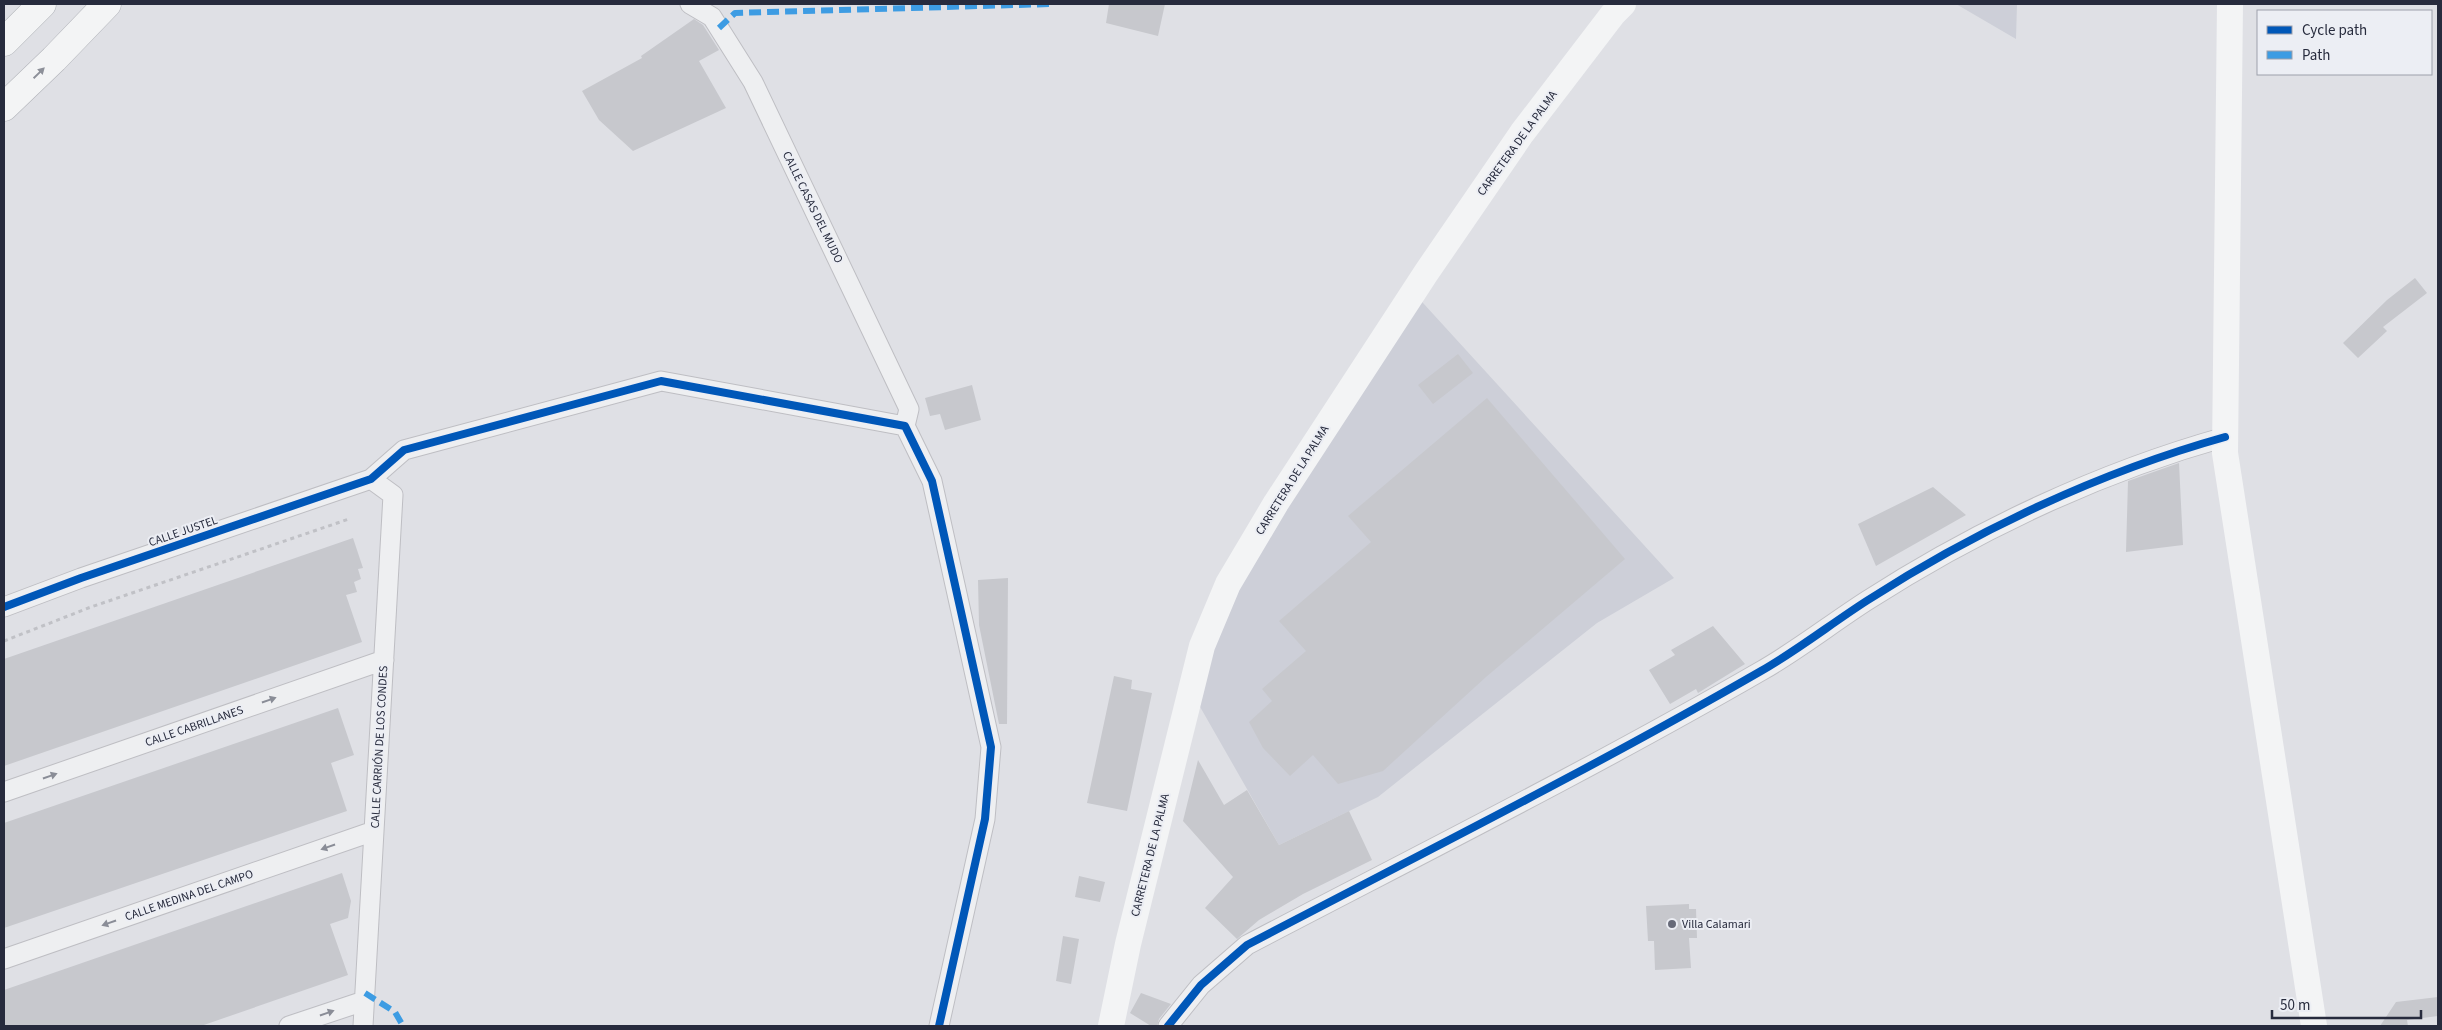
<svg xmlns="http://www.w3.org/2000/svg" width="2442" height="1030" font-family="'Source Sans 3',sans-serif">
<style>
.built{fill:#cdcfd8}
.building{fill:#c7c8cd}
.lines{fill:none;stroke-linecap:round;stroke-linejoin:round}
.minor-casing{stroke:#bebec3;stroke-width:21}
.trunk-casing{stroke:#b1b3b9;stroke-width:29}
.path{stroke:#c0c1c6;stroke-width:3;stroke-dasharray:4 4;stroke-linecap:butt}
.minor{stroke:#eeeff1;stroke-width:19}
.secondary{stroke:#f3f4f5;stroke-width:26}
.trunk{stroke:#f3f4f5;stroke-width:28}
.quiet{stroke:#3d9ce3;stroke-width:6;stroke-dasharray:12 6;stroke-linecap:butt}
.cycleway-casing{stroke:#eceef4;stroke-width:11}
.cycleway{stroke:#0057b8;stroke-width:8}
.oneway{fill:#8d9099}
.oneway2{fill:#8a8d97}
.poi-dot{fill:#676a78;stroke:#eceef4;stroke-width:2}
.labels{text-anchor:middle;stroke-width:4;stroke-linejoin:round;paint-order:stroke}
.street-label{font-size:12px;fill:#272b3d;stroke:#eceef4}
.poi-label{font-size:12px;fill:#272b3d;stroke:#eceef4;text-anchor:start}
</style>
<rect width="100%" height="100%" fill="#dfe0e5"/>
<path class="built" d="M1956,4H2017L2016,39Z
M1413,292L1674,578L1597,623L1378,797L1279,845L1191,691L1202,646Z"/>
<path class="building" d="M1109,4H1165L1158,36L1106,23Z
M694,19L703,25L719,50L699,61L726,108L633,151L599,120L582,91L642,58L641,56Z
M2415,278L2427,293L2383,327L2387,331L2358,358L2343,343L2387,300Z
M1458,354L1473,373L1433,404L1418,385Z
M972,385L981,420L945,430L940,414L930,416L925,398Z
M1487,398L1625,559L1486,677L1383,771L1338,784L1313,755L1290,776L1263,748L1249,722L1272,701L1262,689L1306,651L1279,621L1371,542L1348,516Z
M2179,463L2183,545L2126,552L2128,481Z
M1933,487L1966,515L1876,566L1858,524Z
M353,538L363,568L358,569L361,579L354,582L357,592L346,595L362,642L4,766V659Z
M1008,578L1007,724H999L979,625L978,580Z
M1713,626L1745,664L1698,693L1696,689L1670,704L1649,670L1675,655L1671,650Z
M1114,676L1132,680L1131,689L1152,693L1127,811L1087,803Z
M338,708L354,755L331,763L347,811L4,928V823Z
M1198,760L1224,805L1247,790L1279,845L1349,811L1372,860L1303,894L1259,920L1237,939L1205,908L1233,877L1183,821Z
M342,873L351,901L348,918L330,924L348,975L201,1026H4V990Z
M1079,876L1105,882L1100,902L1075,897Z
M1689,904V909H1696L1697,938H1689L1691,968L1655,970L1654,941H1648L1646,906Z
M1063,936L1079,939L1071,984L1056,981Z
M1141,993L1171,1004L1159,1019L1157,1026H1151L1130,1013Z
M2438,997V1016L2407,1020L2408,1026H2380L2396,1002Z"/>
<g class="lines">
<g class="minor-casing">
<path id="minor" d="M690,4L712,17L753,82L909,409L905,426
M4,607L81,578L371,479L404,450L661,381L905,426L932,481L991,747L985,819L939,1026
M4,792L384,660
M4,959L374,831
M289,1026L364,1001
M363,1026L393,495L371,479
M1168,1026L1201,985L1247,945C1419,855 1593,768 1761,671C1798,650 1832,623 1868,600C1977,530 2100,472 2225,437"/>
</g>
<g class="trunk-casing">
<path id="trunk" d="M4,42L42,4
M4,107L54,59L107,4"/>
</g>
<path class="path" d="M4,641L91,607L349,519"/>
<use href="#minor" class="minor"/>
<path class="secondary" d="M2230,4L2225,453L2314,1026
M1111,1026L1128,944L1202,646L1228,584L1276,503L1426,273L1522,133L1613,14L1623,4"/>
<use href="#trunk" class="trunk"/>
<path class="quiet" d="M719,28L735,13L1051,4
M365,993L395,1012L403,1026"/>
<g class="cycleway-casing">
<path id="cycleway" d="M4,607L81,578L371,479L404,450L661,381L905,426L932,481L991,747L985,819L939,1026
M1168,1026L1201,985L1247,945C1419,855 1593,768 1761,671C1798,650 1832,623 1868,600C1977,530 2100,472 2225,437"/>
</g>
<use href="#cycleway" class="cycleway"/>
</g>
<defs><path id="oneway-solid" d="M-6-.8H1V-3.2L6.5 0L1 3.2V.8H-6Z" transform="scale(1.25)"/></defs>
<use class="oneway" href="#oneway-solid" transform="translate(39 73) rotate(-44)"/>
<g class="oneway2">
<use href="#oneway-solid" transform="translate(269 700) rotate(-19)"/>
<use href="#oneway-solid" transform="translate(50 776) rotate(-19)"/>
<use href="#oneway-solid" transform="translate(328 847) rotate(161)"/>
<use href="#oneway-solid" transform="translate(109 923) rotate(161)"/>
<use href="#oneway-solid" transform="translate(327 1013) rotate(-19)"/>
</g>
<circle class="poi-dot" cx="1672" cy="924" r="5"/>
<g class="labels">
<g class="street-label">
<text transform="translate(1517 143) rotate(-54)" y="4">CARRETERA DE LA PALMA</text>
<text transform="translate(813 207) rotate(64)" y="4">CALLE CASAS DEL MUDO</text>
<text transform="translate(1292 480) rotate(-58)" y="4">CARRETERA DE LA PALMA</text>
<text transform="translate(183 531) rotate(-19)" y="4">CALLE JUSTEL</text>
<text transform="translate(194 726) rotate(-19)" y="4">CALLE CABRILLANES</text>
<text transform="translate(379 747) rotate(-87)" y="4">CALLE CARRIÓN DE LOS CONDES</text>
<text transform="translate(1150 855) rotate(-76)" y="4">CARRETERA DE LA PALMA</text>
<text transform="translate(189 895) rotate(-19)" y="4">CALLE MEDINA DEL CAMPO</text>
</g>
<g class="poi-label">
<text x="1682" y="928">Villa Calamari</text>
</g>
</g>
<rect width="2442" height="1030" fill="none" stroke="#272b3d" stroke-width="10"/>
<rect x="2257" y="10" width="175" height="65" fill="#eceef4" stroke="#9da0ab"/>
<rect x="2267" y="26" width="25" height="8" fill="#0057b8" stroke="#9da0ab"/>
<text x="2302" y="35" font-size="15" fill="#272b3d">Cycle path</text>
<rect x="2267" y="51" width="25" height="8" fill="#3d9ce3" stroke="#9da0ab"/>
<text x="2302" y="60" font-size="15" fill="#272b3d">Path</text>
<path d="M2272 1010v8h149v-8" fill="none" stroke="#272b3d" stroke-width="2.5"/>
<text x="2280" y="1010" font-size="15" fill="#272b3d" stroke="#eceef4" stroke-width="4" paint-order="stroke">50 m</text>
</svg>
